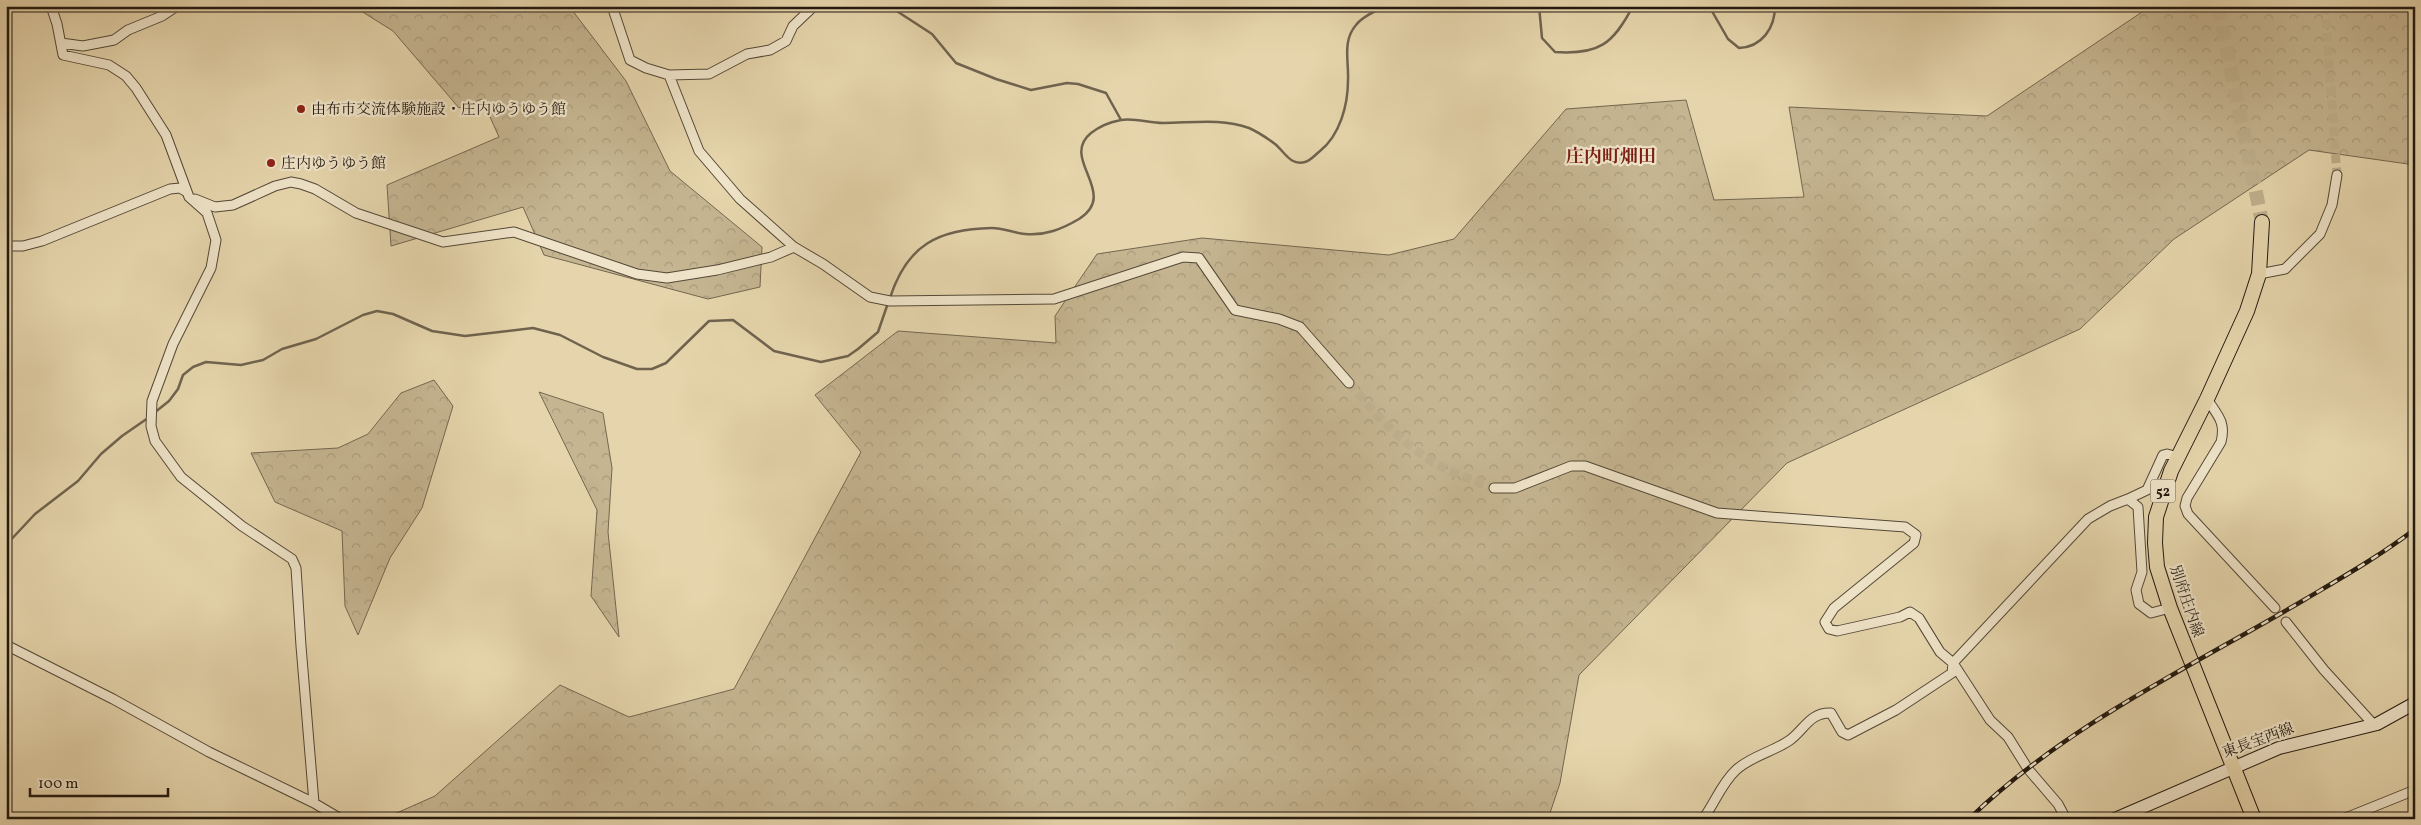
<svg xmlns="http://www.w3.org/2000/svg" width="2421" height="825" font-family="Vollkorn,'Noto Serif JP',serif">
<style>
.forest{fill:url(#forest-crowns);stroke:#746750}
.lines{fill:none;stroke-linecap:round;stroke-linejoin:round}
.stream{stroke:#6f634e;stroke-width:2.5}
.street-tunnel{stroke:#bfaf8d;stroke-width:9;stroke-dasharray:9 4.5;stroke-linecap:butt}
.primary-tunnel{stroke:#bfaf8d;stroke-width:14;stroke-dasharray:14 7;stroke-linecap:butt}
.street-casing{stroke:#534837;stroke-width:11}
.secondary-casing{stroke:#221910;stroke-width:14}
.primary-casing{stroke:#221910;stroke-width:16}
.street{stroke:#efe4c9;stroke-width:9}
.secondary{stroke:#efe4c9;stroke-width:12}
.primary{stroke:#e6d5ac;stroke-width:14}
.rail-casing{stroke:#221910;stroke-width:4.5}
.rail{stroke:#efe4c9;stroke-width:2.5;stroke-dasharray:8;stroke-linecap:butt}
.poi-dot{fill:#8f2418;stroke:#efe4c9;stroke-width:2}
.labels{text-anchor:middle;stroke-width:4.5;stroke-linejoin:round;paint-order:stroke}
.shield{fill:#efe4c9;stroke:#605648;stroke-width:1}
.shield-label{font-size:14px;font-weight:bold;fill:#221910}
.poi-label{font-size:15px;fill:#221910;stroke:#efe4c9;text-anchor:start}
.street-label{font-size:15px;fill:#221910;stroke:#efe4c9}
.quarter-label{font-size:18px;font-weight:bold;fill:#7a1f14;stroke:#efe4c9}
</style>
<defs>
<pattern id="forest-crowns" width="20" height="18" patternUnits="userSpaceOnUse" patternTransform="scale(1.25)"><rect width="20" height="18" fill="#c5b591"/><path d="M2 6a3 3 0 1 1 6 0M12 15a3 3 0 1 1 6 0" fill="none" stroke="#a99b7c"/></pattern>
</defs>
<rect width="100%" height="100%" fill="#e6d5ac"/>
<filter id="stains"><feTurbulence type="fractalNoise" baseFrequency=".004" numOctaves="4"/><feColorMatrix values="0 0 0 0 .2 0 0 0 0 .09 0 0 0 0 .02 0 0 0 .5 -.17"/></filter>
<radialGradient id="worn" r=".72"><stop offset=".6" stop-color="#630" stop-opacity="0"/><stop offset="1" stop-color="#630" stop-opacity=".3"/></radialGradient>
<path class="forest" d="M353,6H496L507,11L531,6H569L626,81L670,171L762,247L760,287L708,299L544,255L523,207L391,246L387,185L499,137L482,99L459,108L393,31Z
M2151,6H2415V165L2309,150L2174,239L2080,329L1787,463L1579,675L1560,783L1548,819H383L435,796L560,685L629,717L734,689L861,452L815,395L898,331L1056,343L1055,316L1097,254L1202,238L1389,255L1454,239L1566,109L1686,100L1714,200L1804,197L1789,107L1987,116Z
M434,380L453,406L422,508L390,558L358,635L345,606L342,531L275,502L251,453L338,448L368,434L401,393Z
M539,392L603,413L612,468L608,532L619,637L591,596L597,510Z"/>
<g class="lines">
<path class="stream" d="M889,6L932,34L956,63L996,79L1031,90L1067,83L1078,84L1106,93L1121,120
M1539,6L1542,38L1555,52C1599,55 1613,44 1633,6
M1709,6L1728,39L1739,48C1762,47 1775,28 1775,6
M890,298C907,245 938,229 992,228C1003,228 1014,233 1025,234C1045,236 1062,229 1079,219C1120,193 1059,159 1091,133C1100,126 1110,122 1121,120C1136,118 1149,123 1163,123C1192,123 1221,118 1249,128C1258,132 1267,138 1275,144C1285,152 1290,166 1305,162C1310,161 1315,155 1320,151C1340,135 1348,105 1348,80C1349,62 1342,41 1356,25C1363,16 1377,10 1388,6
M154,413L169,401L178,389L183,375L193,367L206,362L241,365L263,360L282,349L316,339L363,315L377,311L393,314L432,331L465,336L533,328L560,335L603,357L637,369H652L666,363L709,321L733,320L774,351L821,362L848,356L858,349L878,332L888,303
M6,545L35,514L78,481L101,454L122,436L148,418"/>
<path class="street-tunnel" d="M2325,6L2337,175
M1349,383C1372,409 1395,436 1424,456C1445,471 1470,479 1494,488"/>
<path class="primary-tunnel" d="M2218,6L2262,222"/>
<g class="street-casing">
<path id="street" d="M51,6L57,24L63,55L109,65L126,76L136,88L166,135L189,197L207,213L216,240L211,268L173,344L152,401L151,426L155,441L181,477L242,526L292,559L296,568L301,646L314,803
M612,6L630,60L646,68L669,75L709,74L747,54L770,50L786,41L793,26L814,6
M61,43L83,46L114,40L128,30L162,16L177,6
M669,75L699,151L740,199L794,247L823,264L870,297L890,301L1054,299L1183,257L1199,258L1235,310L1279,319L1300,327L1349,383
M195,199L215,207L233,205L275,186L291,182L301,184L315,189L356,213L443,242L514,232L637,274L667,278L717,270L771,257L794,247
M6,246H23L42,241L170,189L180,188L187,192
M2259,274L2285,269L2320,234L2332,205L2337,175
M2207,399C2218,416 2226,422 2221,442L2187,498L2185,506L2188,514L2275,608
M1494,488H1515L1571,466H1585L1717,513L1905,527L1916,535L1914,543L1834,608L1825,622L1829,629L1837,631L1900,617L1910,612L1919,618L1940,652L1953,663L1990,720L2008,737L2028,769L2058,804L2066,819
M2128,499L2147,490L2163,455L2167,454L2178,457
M2286,622L2324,670L2374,725
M6,645L113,699L209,752L314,803L341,819
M1703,819C1715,803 1721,784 1736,770C1751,756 1773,752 1790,740C1804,730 1810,712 1831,713L1842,732L1848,735L1896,710L1952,673L1953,663L2088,519L2110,506L2128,499L2138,507L2142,572L2136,590L2139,604L2151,613L2170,608
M2343,819L2415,790"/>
</g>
<g class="secondary-casing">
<path id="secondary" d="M2115,819L2279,748L2377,724L2415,703"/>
</g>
<g class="primary-casing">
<path id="primary" d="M2254,819L2170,608L2157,567L2155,543L2156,517L2171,471L2207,399L2247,311L2259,274L2262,222"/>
</g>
<use href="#street" class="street"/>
<use href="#secondary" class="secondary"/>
<use href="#primary" class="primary"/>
<g class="rail-casing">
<path id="rail" d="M1969,819C2065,726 2190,667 2304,600C2341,578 2380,556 2415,529"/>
</g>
<use href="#rail" class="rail"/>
</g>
<g class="poi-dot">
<circle cx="301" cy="109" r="5"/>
<circle cx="271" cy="163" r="5"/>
</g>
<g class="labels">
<rect class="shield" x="2150.5" y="479.5" width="25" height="23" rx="4"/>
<g class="shield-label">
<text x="2163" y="496">52</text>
</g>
<g class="poi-label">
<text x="311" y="114">由布市交流体験施設・庄内ゆうゆう館</text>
<text x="281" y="168">庄内ゆうゆう館</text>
</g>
<g class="street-label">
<text transform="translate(2187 601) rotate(71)" y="5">別府庄内線</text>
<text transform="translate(2258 740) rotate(-20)" y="5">東長宝西線</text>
</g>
<g class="quarter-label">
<text x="1611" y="162">庄内町畑田</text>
</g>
</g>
<rect width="2421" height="825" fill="none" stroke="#e6d5ac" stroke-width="25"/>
<rect x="8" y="8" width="2406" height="810" fill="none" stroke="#221910" stroke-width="2.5"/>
<rect x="12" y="12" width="2396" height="800" fill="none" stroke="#221910"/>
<path d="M30 788v8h138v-8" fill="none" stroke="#221910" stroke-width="2.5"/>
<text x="38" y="788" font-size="15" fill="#221910" stroke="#efe4c9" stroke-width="4" paint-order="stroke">100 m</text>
<rect width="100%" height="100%" filter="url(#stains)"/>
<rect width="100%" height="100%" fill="url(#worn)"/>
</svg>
